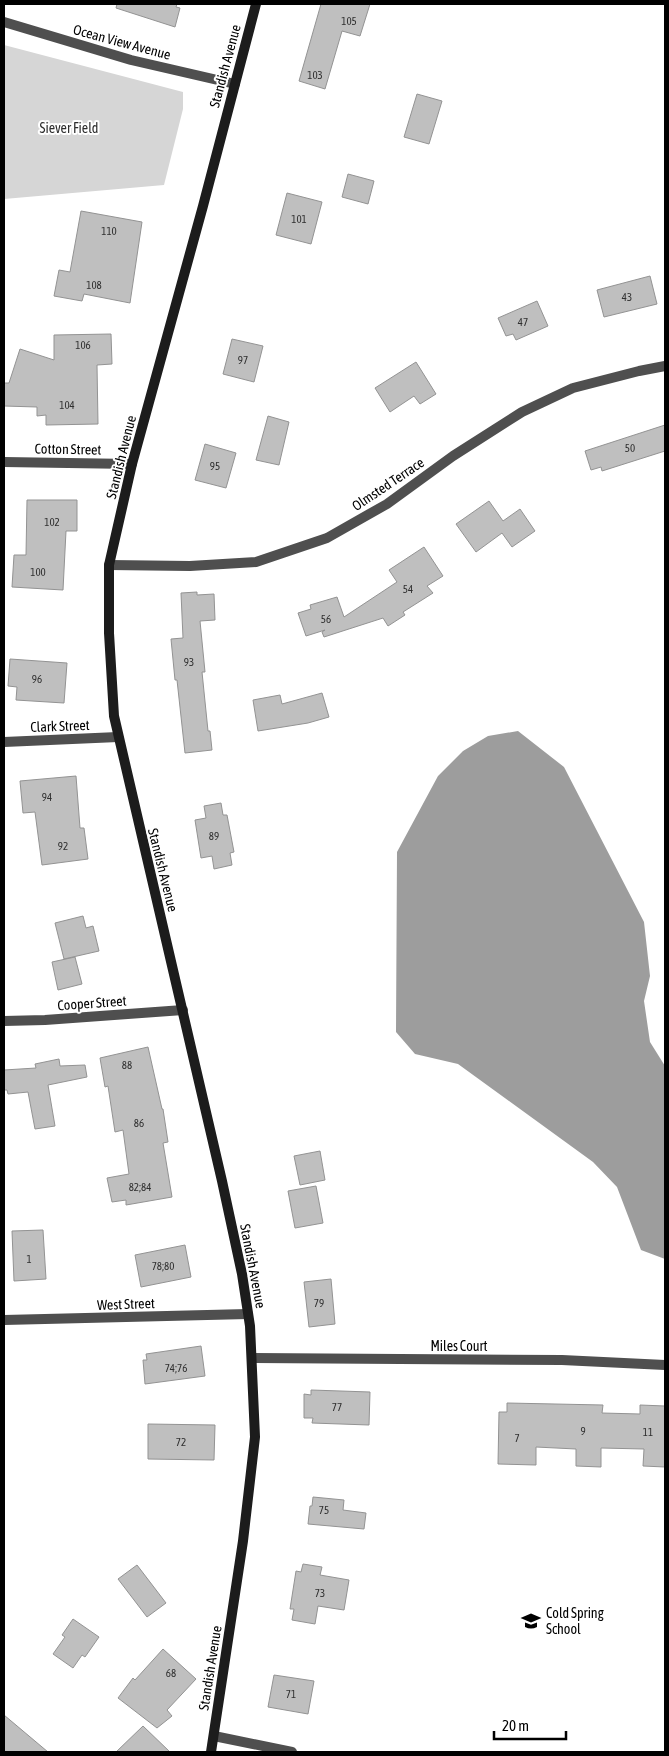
<svg xmlns="http://www.w3.org/2000/svg" width="669" height="1756" font-family="'Asap Condensed',sans-serif">
<style>
.green{fill:#d6d6d6}
.water{fill:#9d9d9d}
.building{fill:#bfbfbf;stroke:#939393}
.lines{fill:none;stroke-linecap:round;stroke-linejoin:round}
.lane{stroke:#4f4f4f;stroke-width:10}
.street{stroke:#4f4f4f;stroke-width:10}
.secondary{stroke:#1c1c1c;stroke-width:10}
.labels{text-anchor:middle;stroke-width:4;stroke-linejoin:round;paint-order:stroke}
.number-label{font-size:11px;fill:#303030}
.street-label{font-size:14px;fill:#000;stroke:#fff}
.park-label{font-size:14px;fill:#2d2d2d;stroke:#fff}
.poi-label{font-size:14px;fill:#000;stroke:#fff;text-anchor:start}
</style>
<rect width="100%" height="100%" fill="#fff"/>
<path class="green" d="M4,45L183,92V109L164,185L4,199Z"/>
<path class="water" d="M518,731L564,767L644,922L650,976L644,1001L650,1042L665,1066V1259L641,1250L617,1187L593,1162L458,1064L415,1054L396,1032L397,852L438,776L463,751L488,736Z"/>
<path class="building" d="M117,4H177L176,7L180,8L175,27L116,8Z
M321,4H370L360,36L342,31L325,89L299,81Z
M417,94L442,101L429,144L404,137Z
M348,174L374,181L368,204L342,197Z
M287,193L322,202L311,244L276,235Z
M81,211L142,222L130,303L84,294L82,301L54,296L59,270L70,272Z
M650,276L657,304L604,317L597,290Z
M537,301L548,326L516,340L513,334L506,336L498,318Z
M111,334L112,364L97,365L98,424L46,425V415L37,416V407L4,406V383H9L20,349L54,360V335Z
M232,339L263,346L254,382L223,374Z
M416,362L436,394L420,404L414,396L390,412L375,388Z
M268,416L289,422L279,465L256,460Z
M665,425V451L602,471L601,467L591,470L585,451Z
M205,444L236,453L226,488L195,480Z
M27,500H77V531H66L63,590L12,587L14,555H26Z
M489,501L503,521L520,509L535,531L512,547L502,533L476,552L456,524Z
M424,547L443,576L427,586L433,593L403,612L405,615L388,626L383,618L324,637L322,632L325,630L306,636L298,613L311,609L310,605L337,597L344,617L397,582L389,570Z
M197,592V595L214,594L215,620L200,621L205,672H202L208,731H210L212,750L185,753L177,680H175L171,639L183,638L181,593Z
M10,659L67,663L64,703L16,700L17,687L8,686Z
M322,693L329,717L308,723L258,731L253,700L280,695L282,704Z
M76,776L80,828H84L88,859L42,865L35,812L23,813L20,781Z
M221,803L223,815H227L234,852L230,853L232,865L214,869L212,856L201,858L195,820L206,818L204,806Z
M83,916L86,928L93,926L99,951L64,959L55,923Z
M75,957L82,984L58,990L52,962Z
M148,1047L162,1109H163L168,1142L163,1143L172,1197L126,1205V1200L112,1202L107,1178L129,1174L123,1130L115,1132L108,1086L105,1087L100,1058Z
M59,1059L60,1066L85,1065L87,1077L48,1085L55,1126L35,1129L28,1092L8,1094L7,1090H4V1070L36,1068L35,1064Z
M320,1151L325,1180L300,1185L294,1156Z
M316,1186L323,1223L295,1228L288,1191Z
M43,1230L46,1279L14,1281L12,1231Z
M185,1245L191,1277L141,1287L135,1255Z
M331,1279L335,1324L309,1327L304,1282Z
M201,1346L205,1376L145,1384L143,1360H147L146,1354Z
M311,1390L370,1392L369,1425L312,1423L313,1418H304V1394L311,1395Z
M507,1403L603,1405L602,1413L640,1414V1405L665,1406V1467L643,1466L644,1449L601,1448V1467L576,1466V1449L536,1447V1465L498,1464L499,1412H507Z
M148,1424L215,1425L214,1460L148,1459Z
M313,1497L344,1500L343,1510L366,1513L364,1529L308,1524L310,1506H312Z
M303,1564L322,1567L320,1575L349,1580L344,1610L318,1606L315,1624L292,1620L294,1609H290L296,1571L301,1572Z
M137,1565L166,1603L147,1617L118,1579Z
M73,1619L99,1637L85,1657L82,1655L73,1668L53,1654L65,1637L62,1635Z
M163,1649L196,1679L167,1710L172,1716L157,1728L118,1698L133,1678L135,1680Z
M274,1675L314,1681L308,1714L268,1707Z
M4,1715L48,1752H4Z
M143,1726L170,1752H116Z"/>
<g class="lines">
<path class="lane" d="M214,1736L292,1752"/>
<path class="street" d="M4,22L131,60L235,84
M4,462L132,464
M109,565L190,566L256,562L327,538L387,504L453,456L522,412L573,388L639,371L665,366
M4,742L118,737
M4,1021L45,1020L183,1010
M4,1320L248,1314
M252,1358L562,1360L665,1365"/>
<path class="secondary" d="M211,1752L243,1541L255,1437L250,1326L242,1274L222,1181L114,716L109,633V565L132,464L203,206L256,4"/>
</g>
<defs>
<g id="school-bare" transform="scale(1.5)"><path d="M0-5L7-2L0 1L-7-2ZM-4 1L0 2.5L4 1V4Q0 6-4 4Z" fill="#000" stroke="#fff" stroke-width="2.5" paint-order="stroke"/></g>
</defs>
<g fill-rule="evenodd">
<use href="#school-bare" x="531" y="1621"/>
</g>
<g class="labels">
<g class="number-label">
<text x="349" y="25">105</text>
<text x="315" y="79">103</text>
<text x="299" y="223">101</text>
<text x="109" y="235">110</text>
<text x="94" y="289">108</text>
<text x="627" y="301">43</text>
<text x="523" y="326">47</text>
<text x="83" y="349">106</text>
<text x="243" y="364">97</text>
<text x="67" y="409">104</text>
<text x="630" y="452">50</text>
<text x="215" y="470">95</text>
<text x="52" y="526">102</text>
<text x="38" y="576">100</text>
<text x="408" y="593">54</text>
<text x="326" y="623">56</text>
<text x="189" y="666">93</text>
<text x="37" y="683">96</text>
<text x="47" y="801">94</text>
<text x="214" y="840">89</text>
<text x="63" y="850">92</text>
<text x="127" y="1069">88</text>
<text x="139" y="1127">86</text>
<text x="140" y="1191">82;84</text>
<text x="29" y="1263">1</text>
<text x="163" y="1270">78;80</text>
<text x="319" y="1307">79</text>
<text x="176" y="1372">74;76</text>
<text x="337" y="1411">77</text>
<text x="583" y="1435">9</text>
<text x="648" y="1436">11</text>
<text x="517" y="1442">7</text>
<text x="181" y="1446">72</text>
<text x="324" y="1514">75</text>
<text x="320" y="1597">73</text>
<text x="171" y="1677">68</text>
<text x="291" y="1698">71</text>
</g>
<g class="street-label">
<text transform="translate(122 42) rotate(15)" y="5">Ocean View Avenue</text>
<text transform="translate(225 66) rotate(-75)" y="5">Standish Avenue</text>
<text transform="translate(68 449) rotate(1)" y="5">Cotton Street</text>
<text transform="translate(121 457) rotate(-76)" y="5">Standish Avenue</text>
<text transform="translate(388 484) rotate(-34)" y="5">Olmsted Terrace</text>
<text transform="translate(60 726) rotate(-2)" y="5">Clark Street</text>
<text transform="translate(163 870) rotate(76)" y="5">Standish Avenue</text>
<text transform="translate(92 1003) rotate(-4)" y="5">Cooper Street</text>
<text transform="translate(253 1266) rotate(79)" y="5">Standish Avenue</text>
<text transform="translate(126 1304) rotate(-2)" y="5">West Street</text>
<text x="459" y="1351">Miles Court</text>
<text transform="translate(210 1668) rotate(-81)" y="5">Standish Avenue</text>
</g>
<g class="park-label">
<text x="69" y="133">Siever Field</text>
</g>
<g class="poi-label">
<text x="546" y="1618">Cold Spring<tspan x="546" dy="16">School</tspan></text>
</g>
</g>
<rect width="669" height="1756" fill="none" stroke="#000000" stroke-width="10"/>
<path d="M494 1731v8h72v-8" fill="none" stroke="#000000" stroke-width="2.5"/>
<text x="502" y="1731" font-size="15" fill="#000000" stroke="#ffffff" stroke-width="4" paint-order="stroke">20 m</text>
</svg>
